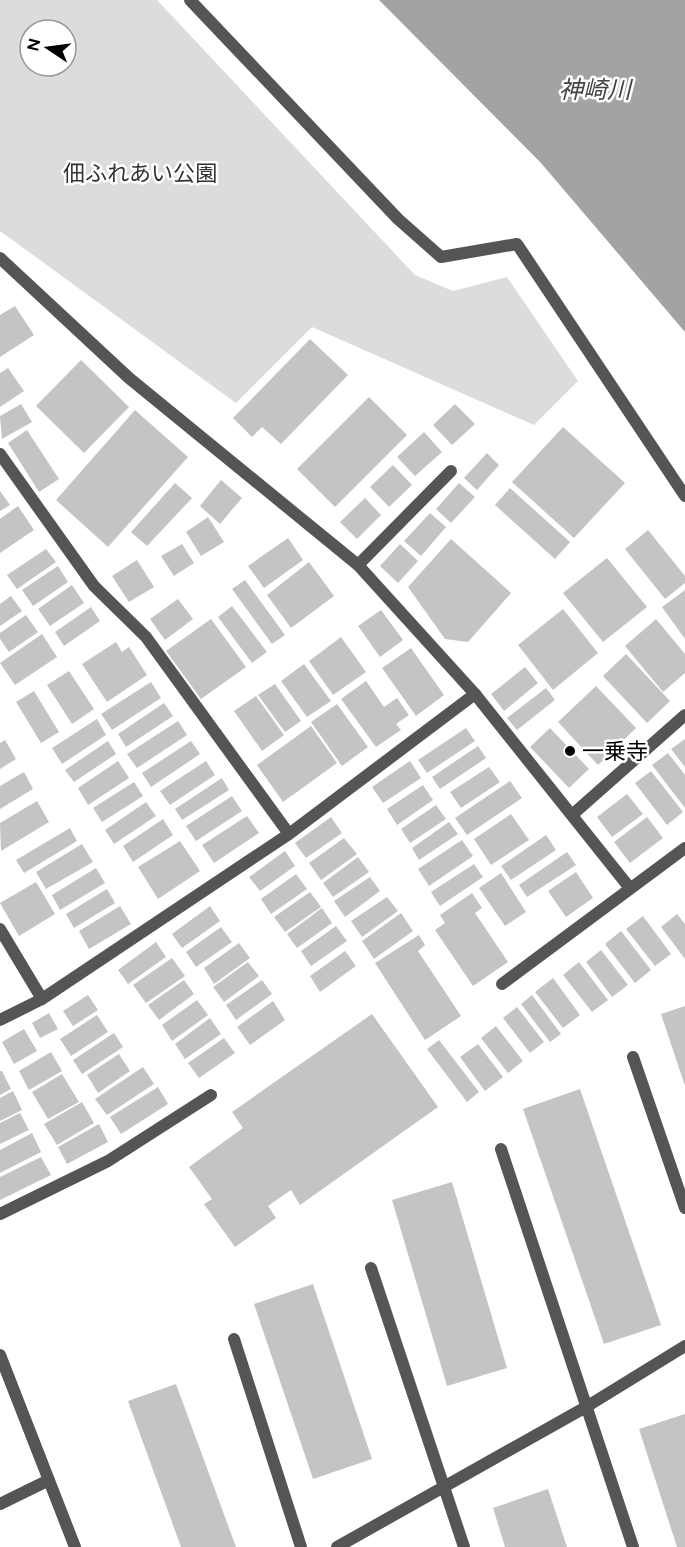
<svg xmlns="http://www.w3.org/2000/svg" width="685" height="1547" font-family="Figtree,'Noto Sans JP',sans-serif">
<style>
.green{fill:#dcdcdc;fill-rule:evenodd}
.water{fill:#a3a3a3}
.building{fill:#c4c4c4}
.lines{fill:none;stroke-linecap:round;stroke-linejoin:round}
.service{stroke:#555;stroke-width:12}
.pedestrian{stroke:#555;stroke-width:12}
.minor{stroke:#555;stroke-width:12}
.poi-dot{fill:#000;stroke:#fff;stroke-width:2}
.labels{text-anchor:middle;stroke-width:5;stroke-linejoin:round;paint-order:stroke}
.park-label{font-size:22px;fill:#333;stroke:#fff}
.poi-label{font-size:22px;fill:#000;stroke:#fff;text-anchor:start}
.water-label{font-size:24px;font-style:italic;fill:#444;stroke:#fff}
</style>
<rect width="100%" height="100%" fill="#fff"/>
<path class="green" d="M0,0H157L415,275L453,291L507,277L578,381L534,425L312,327L236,403L0,231ZM30,30H66V66H30Z"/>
<path class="water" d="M379,0H685V332L541,163Z"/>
<path class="building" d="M15,306L34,335L0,357V315Z
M310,339L348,375L281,444L262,427L252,437L233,418Z
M81,360L129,407L84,453L36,406Z
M8,368L24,391L0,407V373Z
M369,397L407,435L335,507L297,469Z
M21,404L32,422L2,439L0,416Z
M455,404L475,424L452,445L433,425Z
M135,410L188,457L108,547L56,500Z
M563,427L625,483L574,538L512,482Z
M27,430L59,479L39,492L8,443Z
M424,432L442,452L415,476L397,457Z
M487,453L499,465L477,490L464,478Z
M393,465L412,485L389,507L370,487Z
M221,480L242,498L220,524L200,506Z
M175,483L192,498L147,546L131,532Z
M459,483L475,497L451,523L436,509Z
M510,488L570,542L555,559L495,505Z
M0,491L10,505L0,511Z
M365,498L381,515L357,539L340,522Z
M18,506L34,530L0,553V519Z
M430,513L446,527L421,556L404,541Z
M208,517L224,542L201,556L186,532Z
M648,530L685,576V583L665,599L625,549Z
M288,538L303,560L264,588L248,566Z
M451,539L511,593L468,642L445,639L408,587Z
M182,544L194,563L174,576L161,556Z
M400,544L418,561L398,583L380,566Z
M46,549L56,562L17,589L7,575Z
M607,558L647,607L603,642L563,593Z
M137,560L154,587L129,602L112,576Z
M309,562L334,596L291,628L267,595Z
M58,566L68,582L33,606L22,590Z
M245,580L285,635L272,644L232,589Z
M72,585L84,603L50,626L38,609Z
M685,590V639L662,607Z
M11,596L22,611L0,626V604Z
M178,599L193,619L165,640L150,619Z
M232,606L267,652L252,663L218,617Z
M91,607L100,621L64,646L55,632Z
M563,609L598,653L553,690L518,645Z
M381,610L403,640L380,657L358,626Z
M26,615L38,632L9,652L0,639V633Z
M211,619L246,667L201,699L166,651Z
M656,619L685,654V673L663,692L625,646Z
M42,634L57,657L15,685L0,663Z
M341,637L366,672L333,695L309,661Z
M116,642L122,652L129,647L147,675L107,702L82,664Z
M411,648L444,695L416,716L382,668Z
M626,654L670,701L647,723L603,676Z
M304,664L331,701L307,717L281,681Z
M525,667L538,683L504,711L491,694Z
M69,671L94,709L72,724L47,685Z
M366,681L384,707L397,698L409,715L396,724L401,730L376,747L341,699Z
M151,682L161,698L112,730L101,714Z
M275,684L301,721L285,732L258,695Z
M596,686L636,728L598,765L558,722Z
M546,688L555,700L517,730L507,718Z
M34,691L59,732L41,743L16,702Z
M256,696L284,735L262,751L234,711Z
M164,703L173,716L126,747L118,734Z
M337,704L368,747L342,766L311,722Z
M97,719L106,735L62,764L52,748Z
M178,721L187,735L137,768L127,754Z
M311,726L337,763L283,802L257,765Z
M466,728L475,741L427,773L418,760Z
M550,728L589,769L569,788L530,747Z
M685,739V767L671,749Z
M5,740L16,759L0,769V743Z
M108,741L116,754L74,782L65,770Z
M191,741L200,754L151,787L142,773Z
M478,746L486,758L440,789L432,777Z
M668,753L685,775V808L652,765Z
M118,761L129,778L88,805L78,788Z
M206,761L215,775L170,805L160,791Z
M410,761L421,778L383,803L372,787Z
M489,767L500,782L461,808L450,792Z
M651,771L683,812L667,825L635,783Z
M24,772L33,789L0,809V786Z
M222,778L229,790L182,820L175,809Z
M510,781L522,798L467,835L455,818Z
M134,782L143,796L102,822L93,808Z
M423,785L433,800L397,825L387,809Z
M627,794L643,814L612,837L597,817Z
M232,796L242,811L196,841L186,826Z
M37,801L49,822L1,851L0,823Z
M146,802L156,816L114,844L105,830Z
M436,805L446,819L410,843L401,829Z
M511,814L529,840L491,865L474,839Z
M247,816L259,833L214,863L202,845Z
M331,817L342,833L306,858L295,843Z
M647,817L663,838L630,863L614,842Z
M163,819L173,835L133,862L123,846Z
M449,822L458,834L419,860L412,848Z
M70,828L77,841L24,873L16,860Z
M546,835L556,850L511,880L501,866Z
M344,838L357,854L321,880L309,863Z
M462,840L473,856L429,886L418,869Z
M180,841L200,871L158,899L138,867Z
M82,844L93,862L46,889L36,872Z
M285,851L295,866L260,891L249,877Z
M567,852L576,865L527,897L519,885Z
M358,857L369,872L333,897L323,883Z
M474,864L483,877L440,906L431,892Z
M96,868L105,883L60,910L52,895Z
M576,872L593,898L566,917L548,891Z
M501,873L526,912L505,926L479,888Z
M296,874L307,889L271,914L261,899Z
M370,877L380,891L345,917L334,901Z
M36,882L55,914L19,936L0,903Z
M107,889L115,903L74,928L66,914Z
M310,892L321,907L285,932L274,917Z
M472,893L482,908L475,913L508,962L473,986L435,930L445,923L440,915Z
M387,897L398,911L362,937L351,921Z
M120,906L131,924L89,949L79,931Z
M210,906L220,921L182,948L172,934Z
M322,908L332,923L297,948L287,934Z
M401,913L413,931L374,959L362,941Z
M677,914L685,924V959L661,927Z
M643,916L671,954L655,966L626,929Z
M336,926L347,941L311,966L301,951Z
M221,927L232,942L196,967L186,952Z
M621,931L651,970L635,983L605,944Z
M419,935L425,945L418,951L461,1016L425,1040L375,963Z
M156,942L166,957L128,984L118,970Z
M239,943L250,958L214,984L204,968Z
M601,950L628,985L612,997L586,962Z
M345,951L356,966L320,992L310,976Z
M172,958L185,976L146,1003L133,985Z
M248,962L259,976L224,1002L213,987Z
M579,962L608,1000L592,1012L563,975Z
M553,978L580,1015L563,1028L535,992Z
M184,980L194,994L159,1020L148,1005Z
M262,980L272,994L236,1020L226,1005Z
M88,995L98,1010L73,1026L63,1011Z
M532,995L561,1034L550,1042L521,1004Z
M197,1000L208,1015L172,1041L162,1025Z
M273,1001L285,1020L250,1045L237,1027Z
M685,1006V1086L661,1014Z
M517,1007L544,1042L530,1053L503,1018Z
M49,1013L58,1029L40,1038L32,1023Z
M372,1014L438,1107L300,1205L291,1190L268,1206L276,1218L235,1247L204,1204L212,1199L189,1167L243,1128L232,1112Z
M97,1015L108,1032L71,1056L60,1039Z
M210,1018L221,1034L185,1059L175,1044Z
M496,1026L523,1061L508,1073L481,1038Z
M24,1029L37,1051L14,1064L2,1042Z
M114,1033L123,1047L82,1074L73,1060Z
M224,1038L235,1053L199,1078L188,1063Z
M439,1040L479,1092L467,1102L427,1049Z
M478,1044L503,1077L485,1091L460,1057Z
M51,1052L62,1071L29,1090L19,1071Z
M119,1054L130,1071L98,1093L87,1075Z
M143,1067L154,1084L107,1115L95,1099Z
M0,1071H2L11,1089L0,1095Z
M62,1074L79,1102L48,1119L32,1092Z
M158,1087L168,1104L121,1134L110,1117Z
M580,1089L661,1325L604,1344L523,1109Z
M13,1091L22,1110L0,1121V1098Z
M82,1102L94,1123L57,1145L44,1124Z
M20,1113L29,1130L0,1144V1123Z
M99,1124L108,1142L67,1164L58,1147Z
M32,1133L41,1152L0,1173V1150Z
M41,1157L51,1175L0,1200V1177Z
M452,1182L507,1368L447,1386L392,1200Z
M313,1284L372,1459L313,1479L254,1304Z
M176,1384L236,1547H181L128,1401Z
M685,1414V1547H677L639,1429Z
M548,1489L567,1547H505L493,1508Z"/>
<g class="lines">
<path class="service" d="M358,565L451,471
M475,694L629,887
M572,815L685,715
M502,984L685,848
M633,1057L685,1208
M501,1149L633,1547
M0,1214L108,1161L211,1095
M371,1268L464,1547
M234,1339L301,1547
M337,1547L586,1407L685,1346"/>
<path class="pedestrian" d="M190,0L398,219L441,257L517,244L685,496"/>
<path class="minor" d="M0,258L129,378L358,565L475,694L289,834L42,999L0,1020
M0,454L94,586L146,637L289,834
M0,929L42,999
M0,1355L75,1547
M0,1504L49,1480"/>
</g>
<circle class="poi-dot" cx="570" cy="751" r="6"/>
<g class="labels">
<g class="park-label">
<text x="140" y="181">佃ふれあい公園</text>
</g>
<g class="poi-label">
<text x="582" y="759">一乗寺</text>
</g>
<g class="water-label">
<text x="595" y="98">神崎川</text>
</g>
</g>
<g transform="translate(48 48) rotate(283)"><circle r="28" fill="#ffffff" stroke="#999999" stroke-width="1.5"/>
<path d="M0-4.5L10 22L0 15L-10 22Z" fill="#000000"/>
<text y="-9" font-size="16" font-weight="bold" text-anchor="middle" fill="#000000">N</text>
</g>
</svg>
